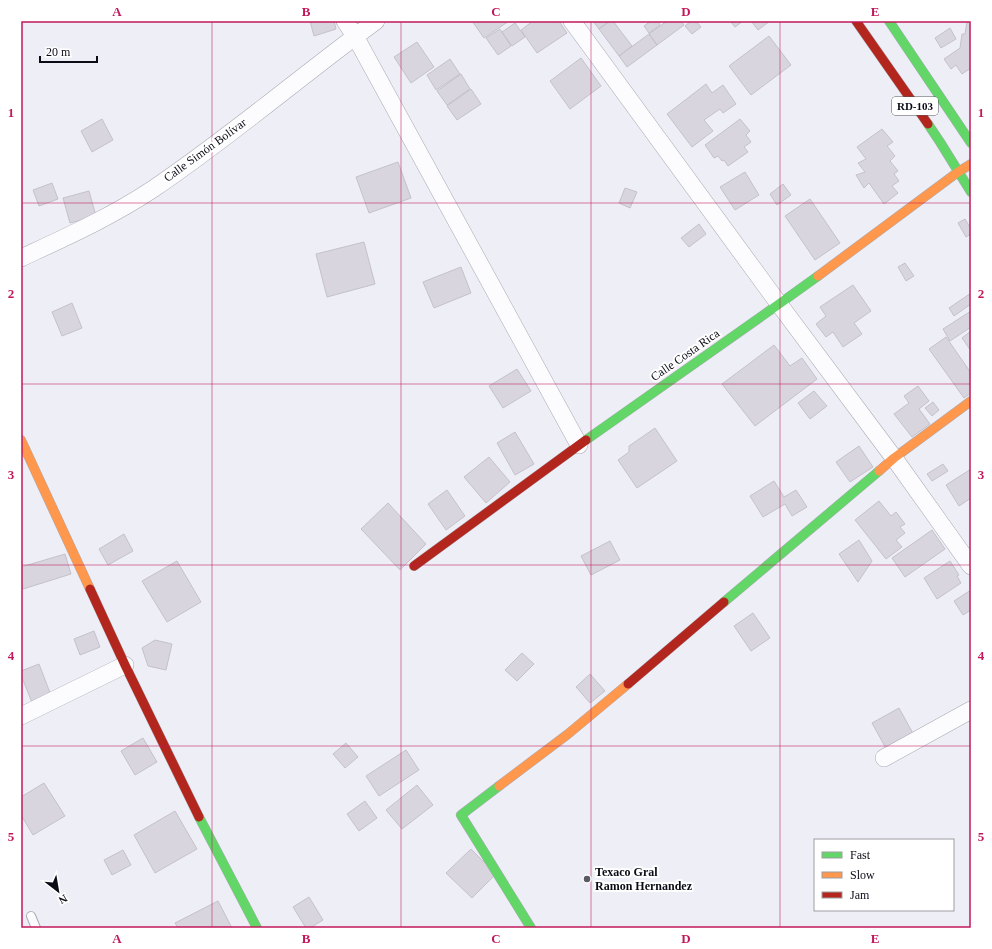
<svg xmlns="http://www.w3.org/2000/svg" width="992" height="949" font-family="'Times New Roman',serif">
<style>
.building{fill:#d8d5de;stroke:#c4c1ca}
.lines{fill:none;stroke-linecap:round;stroke-linejoin:round}
.lane-casing{stroke:#a9aab3;stroke-width:10}
.street-casing{stroke:#a9aab3;stroke-width:18}
.fast-casing{stroke:#a9aab3;stroke-width:10}
.slow-casing{stroke:#a9aab3;stroke-width:10}
.jam-casing{stroke:#a9aab3;stroke-width:10}
.lane{stroke:#fcfcfe;stroke-width:8}
.street{stroke:#fcfcfe;stroke-width:17}
.fast{stroke:#63d668;stroke-width:9}
.slow{stroke:#ff974d;stroke-width:9}
.jam{stroke:#b3261e;stroke-width:9}
.grid{fill:none;stroke:#c2185b;stroke-width:1;stroke-opacity:0.55}
.poi-dot{fill:#5a5a64;stroke:#fff;stroke-width:1.5}
.labels{text-anchor:middle;stroke-width:4;stroke-linejoin:round;paint-order:stroke}
.shield{fill:#fff;stroke:#54545c;stroke-width:1}
.shield-label{font-size:11px;font-weight:bold;fill:#0b0b16}
.street-label{font-size:12px;fill:#0b0b16;stroke:#fff}
.poi-label{font-size:12px;font-weight:bold;fill:#0b0b16;stroke:#fff;text-anchor:start}
.neatline{fill:none;stroke:#c2185b;stroke-width:1.5}
.grid-label{font-size:13px;text-anchor:middle;font-weight:bold;fill:#c2185b}
</style>
<rect width="100%" height="100%" fill="#eeeef6"/>
<path class="building" d="M310,21H334L336,29L314,36Z
M472,21H509L484,38Z
M533,21H559L567,33L537,53L521,30Z
M593,21H609L599,29Z
M610,21H613L632,46L619,56L599,29Z
M651,21H658L660,25L649,33L644,26Z
M667,21H681L684,25L657,45L649,34Z
M691,21H696L701,27L692,34L685,26Z
M730,21H743L735,27Z
M751,21H770L758,30Z
M967,21H971V68L962,74L956,65L951,69L944,59L960,48L962,34H965Z
M515,23L525,37L512,46L502,32Z
M950,28L956,39L941,48L935,38Z
M500,29L511,46L498,55L486,38Z
M649,34L657,45L627,67L619,56Z
M769,36L791,65L751,95L729,66Z
M417,42L434,67L411,83L394,57Z
M581,58L601,86L570,109L550,81Z
M450,59L460,74L436,90L427,75Z
M461,74L470,89L447,105L437,91Z
M706,84L712,93L723,85L736,104L723,113L720,109L704,120L713,131L692,147L667,114Z
M471,89L481,104L457,120L447,106Z
M102,119L113,140L92,152L81,131Z
M740,119L750,131L746,135L751,142L744,147L748,152L728,166L724,160L722,161L718,156L714,158L705,145Z
M882,129L893,142L887,146L895,156L890,161L898,171L894,174L899,181L892,186L898,193L884,204L869,183L864,188L856,175L865,172L858,163L866,159L857,147Z
M398,162L411,198L369,213L356,177Z
M745,172L759,195L735,210L720,187Z
M52,183L58,199L39,206L33,190Z
M783,184L791,195L777,205L770,194Z
M625,188L637,192L630,208L619,203Z
M89,191L96,216L70,223L63,198Z
M810,199L840,243L815,260L785,216Z
M965,219L971,229V234L966,237L958,223Z
M699,224L706,234L689,247L681,238Z
M364,242L375,284L327,297L316,254Z
M905,263L914,276L906,281L898,267Z
M461,267L471,293L434,308L423,282Z
M853,285L871,311L854,323L862,334L843,347L833,332L826,337L816,324L826,316L820,307Z
M971,293V304L954,316L949,308Z
M72,303L82,328L62,336L52,312Z
M971,311V327L950,341L943,329Z
M971,331V351L962,338Z
M946,337L971,373V393L964,398L929,349Z
M774,345L790,366L802,358L817,379L755,426L722,384Z
M517,369L531,391L503,408L489,386Z
M918,386L929,401L919,409L930,424L912,437L894,414L909,403L904,396Z
M814,391L827,406L810,419L798,403Z
M933,402L939,410L932,416L925,408Z
M655,428L677,461L637,488L618,460L629,452V446Z
M515,432L534,464L515,475L497,443Z
M859,446L873,467L850,482L836,462Z
M489,457L510,482L486,503L464,477Z
M943,464L948,471L932,481L927,474Z
M971,469V498L959,506L946,485Z
M774,481L784,497L796,490L807,507L792,516L785,504L763,517L750,496Z
M447,490L465,516L446,530L428,504Z
M879,501L891,516L896,512L905,524L900,527L905,533L896,540L902,547L886,559L855,520Z
M388,503L426,544L400,570L361,529Z
M932,530L945,549L905,577L892,558Z
M124,534L133,551L108,565L99,549Z
M859,540L872,561L858,582L839,554Z
M610,541L620,560L591,575L581,556Z
M65,554L71,574L23,589L21,583V567Z
M177,561L201,602L167,622L142,581Z
M950,561L959,575L957,576L961,583L937,599L924,578Z
M971,590V610L963,615L954,601Z
M753,613L770,638L751,651L734,626Z
M94,631L100,647L80,655L74,639Z
M155,640L172,644L166,670L148,666L142,648Z
M522,653L534,664L517,681L505,670Z
M39,664L52,698L33,705L21,675V671Z
M590,674L605,691L590,703L576,687Z
M899,708L915,737L888,752L872,723Z
M143,738L157,762L135,775L121,751Z
M346,743L358,757L345,768L333,754Z
M406,750L419,770L379,796L366,776Z
M44,783L65,816L33,835L21,815V797Z
M417,785L433,805L402,829L386,810Z
M365,801L377,818L359,831L347,814Z
M175,811L197,849L155,873L134,835Z
M471,849L496,874L472,898L446,873Z
M123,850L131,865L112,875L104,860Z
M309,897L323,920L310,928H306L293,907Z
M218,901L232,928H178L175,923Z"/>
<g class="lines">
<g class="lane-casing">
<path id="lane" d="M31,916L36,928"/>
</g>
<g class="street-casing">
<path id="street" d="M345,21L355,36L579,445
M572,21L779,304L894,458L971,566
M21,258C66,237 111,217 153,189C230,137 301,76 376,21
M21,716L125,665
M884,758L971,710"/>
</g>
<g class="fast-casing">
<path id="fast" d="M889,21L971,143
M928,124L940,142L971,192
M586,440L779,304L818,276
M724,602L879,471
M499,786L461,815L531,928
M199,817L257,928"/>
</g>
<g class="slow-casing">
<path id="slow" d="M818,276L958,172L971,164
M21,440L90,589
M879,471L894,458L971,401
M499,786L568,734L628,684"/>
</g>
<g class="jam-casing">
<path id="jam" d="M856,21L928,124
M414,566L586,440
M90,589L125,665L199,817
M628,684L724,602"/>
</g>
<use href="#lane" class="lane"/>
<use href="#street" class="street"/>
<use href="#fast" class="fast"/>
<use href="#slow" class="slow"/>
<use href="#jam" class="jam"/>
</g>
<path class="grid" d="M212,21V928M401,21V928M591,21V928M780,21V928M21,203H971M21,384H971M21,565H971M21,746H971"/>
<circle class="poi-dot" cx="587" cy="879" r="4"/>
<g class="labels">
<rect class="shield" x="892" y="97" width="46" height="18" rx="3"/>
<g class="shield-label">
<text x="915" y="110">RD-103</text>
</g>
<g class="street-label">
<text transform="translate(205 150) rotate(-36)" y="4">Calle Simón Bolívar</text>
<text transform="translate(685 355) rotate(-35)" y="4">Calle Costa Rica</text>
</g>
<g class="poi-label">
<text x="595" y="876">Texaco Gral<tspan x="595" dy="14">Ramon Hernandez</tspan></text>
</g>
</g>
<rect width="992" height="949" fill="none" stroke="#ffffff" stroke-width="44"/>
<rect x="814" y="839" width="140" height="72" fill="#ffffff" stroke="#9d9da2"/>
<rect x="822" y="852" width="20" height="6" fill="#63d668" stroke="#9d9da2"/>
<text x="850" y="859" font-size="12" fill="#0b0b16">Fast</text>
<rect x="822" y="872" width="20" height="6" fill="#ff974d" stroke="#9d9da2"/>
<text x="850" y="879" font-size="12" fill="#0b0b16">Slow</text>
<rect x="822" y="892" width="20" height="6" fill="#b3261e" stroke="#9d9da2"/>
<text x="850" y="899" font-size="12" fill="#0b0b16">Jam</text>
<g transform="translate(58 891) rotate(149)" stroke="#ffffff" stroke-width="3" paint-order="stroke">
<path d="M0-3L7 15L0 10L-7 15Z" fill="#0b0b16"/>
<text y="-6" font-size="11" font-weight="bold" text-anchor="middle" fill="#0b0b16">N</text>
</g>
<path d="M40 56v6h57v-6" fill="none" stroke="#0b0b16" stroke-width="2"/>
<text x="46" y="56" font-size="12" fill="#0b0b16" stroke="#ffffff" stroke-width="3" paint-order="stroke">20 m</text>
<rect x="22" y="22" width="948" height="905" class="neatline"/>
<g class="grid-label">
<text x="117" y="16">A</text>
<text x="306" y="16">B</text>
<text x="496" y="16">C</text>
<text x="686" y="16">D</text>
<text x="875" y="16">E</text>
<text x="11" y="117">1</text>
<text x="981" y="117">1</text>
<text x="11" y="298">2</text>
<text x="981" y="298">2</text>
<text x="11" y="479">3</text>
<text x="981" y="479">3</text>
<text x="11" y="660">4</text>
<text x="981" y="660">4</text>
<text x="11" y="841">5</text>
<text x="981" y="841">5</text>
<text x="117" y="943">A</text>
<text x="306" y="943">B</text>
<text x="496" y="943">C</text>
<text x="686" y="943">D</text>
<text x="875" y="943">E</text>
</g>
</svg>
